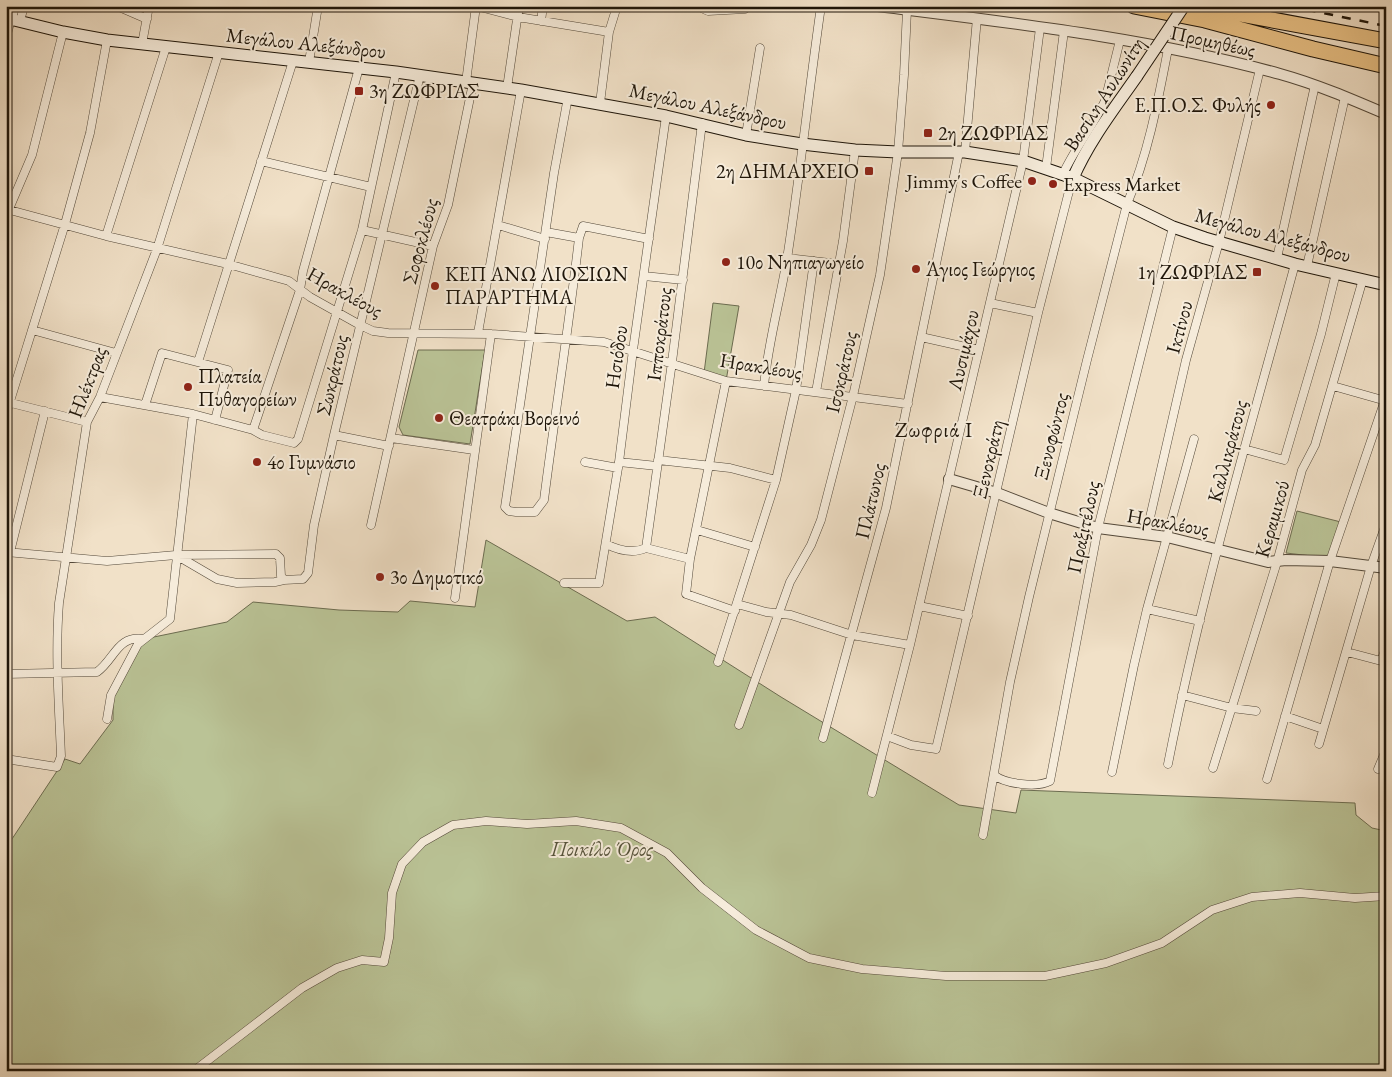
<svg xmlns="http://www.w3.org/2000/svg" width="1392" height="1077" font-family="'EB Garamond',serif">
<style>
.green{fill:#bac396;stroke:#6c6c50}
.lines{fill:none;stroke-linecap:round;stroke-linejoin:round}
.minor-casing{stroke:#534839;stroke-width:9}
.tertiary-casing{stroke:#534839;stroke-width:12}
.secondary-casing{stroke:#1e1509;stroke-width:13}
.motorway-casing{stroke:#1e1509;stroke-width:17}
.minor{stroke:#f6ecdb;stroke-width:8}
.tertiary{stroke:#f6ecdb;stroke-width:10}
.secondary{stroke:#f6ecdb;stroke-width:11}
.motorway{stroke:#e8c084;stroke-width:15}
.rail{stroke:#1e1509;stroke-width:2.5;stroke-dasharray:9 9;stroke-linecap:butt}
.secondary-bridge-casing{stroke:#1e1509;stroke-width:13;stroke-linecap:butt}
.secondary-bridge{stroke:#f6ecdb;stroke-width:11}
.poi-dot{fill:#8f2418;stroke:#f6ecdb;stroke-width:2}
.labels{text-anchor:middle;stroke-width:4;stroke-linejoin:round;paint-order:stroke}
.street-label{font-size:20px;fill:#1e1509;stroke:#f6ecdb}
.poi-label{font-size:20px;fill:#1e1509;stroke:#f6ecdb;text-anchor:start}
.park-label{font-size:20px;font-style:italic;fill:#55523a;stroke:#f6ecdb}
.neighbourhood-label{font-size:21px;letter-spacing:1px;fill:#1e1509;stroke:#f6ecdb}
</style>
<rect width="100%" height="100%" fill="#f1e1c8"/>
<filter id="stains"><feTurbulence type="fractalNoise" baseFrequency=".004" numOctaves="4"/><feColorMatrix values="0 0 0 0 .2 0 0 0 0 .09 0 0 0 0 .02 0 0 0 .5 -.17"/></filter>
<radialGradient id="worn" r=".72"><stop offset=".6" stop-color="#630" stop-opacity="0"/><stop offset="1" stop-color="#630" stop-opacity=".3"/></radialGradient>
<path class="green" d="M713,303L739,306L726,381L704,373Z
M418,350H485L470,444L403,435L399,427Z
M1297,511L1341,522L1329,558L1286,553Z
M486,540L627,621L655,617L781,697L959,805L1016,813L1021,790L1355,803L1356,815L1372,828L1386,831V1071H6V848L65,759L80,764L113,720V698L140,645L149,638L227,622L253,602L339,610L398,612L410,601L475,607Z"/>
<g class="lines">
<g class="minor-casing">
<path id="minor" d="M117,6L147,19
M476,6L518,17L609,32
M697,6L708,11L745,9L746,6
M20,21L24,6
M541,21L543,6
M6,38L11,19
M142,44L149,6
M309,62L318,6
M466,82L476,6
M507,88L519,6
M568,97L554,173L505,507L509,511L516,512H535L544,500C555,413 569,326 579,238L583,226L649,239
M600,103L609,32L617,6
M746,135L760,48
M965,152L977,18
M261,161L371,187
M1046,168L1064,31
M1063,174C1075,148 1093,126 1105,101L1120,40
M6,209L106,236L228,264L289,281L310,297L360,325L373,331L388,333L491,334L604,342L726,381L908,404
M6,216L32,155L63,32
M498,225L545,239
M362,230L433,246
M546,232L579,238
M106,236L166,47
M787,258L839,264
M1277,258L1315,85
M1307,266L1345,97
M644,276L683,280
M990,303L1038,313
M32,330L116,353
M478,333L521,90
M921,337L979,350
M198,362L293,61
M726,381L690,559L686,594L735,611
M764,386C768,343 780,301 787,259C800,175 809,90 821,6
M1333,386L1386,401
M816,392L843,241L855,150
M100,397L193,414L253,430L262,435L294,443L298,439L362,230L396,72
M7,402L87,422
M145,405L162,353L228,370L215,420
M6,414L65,224L90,133L107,40
M253,430L300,290L303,271L359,68
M334,435L389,446
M391,438L474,450
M1244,449L1284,460L1321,334L1336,273
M658,460L730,468L776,480
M585,462L618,468
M619,462L657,466
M371,525L433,246L448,205L473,83
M697,530L755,547
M1146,535L1186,360L1219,242L1260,69
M606,544C618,550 633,554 646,548
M646,548L672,362L702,123
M646,548L690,559
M6,552L107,561L176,555L276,554L280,558L281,576L284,580L303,579L308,573L314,525L334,435L420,75
M10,552L45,411
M176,555L217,579L237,583L275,582L284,580
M564,583H599L619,462L633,350L666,116
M455,598L491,334
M737,604L766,612L791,615L852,635L910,645
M919,606L968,616
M1147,609L1200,621
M1347,652L1381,661L1386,648
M718,662L776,480L796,390L814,261
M6,674L97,672C115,659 117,635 144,639
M1182,695L1232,708L1256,711
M1285,716L1323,729
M107,719L111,695L138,644L170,619L193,414
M739,725L790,582L811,545L821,520L853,396L880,275L898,152L904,75L907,10
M887,736L911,745L936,749L1038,313L1068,195L1073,178
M823,738L886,508L959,152
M1319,744L1371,566L1386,524
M6,759L57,767L61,756C59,705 55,654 59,603L87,422L100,397L157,249L219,52
M1168,764C1201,595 1250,430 1295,264
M1213,768L1277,562L1302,470L1315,445L1363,279
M1378,769L1386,750
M1112,772L1134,665L1147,609L1194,439
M994,775C1005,784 1037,788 1050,781L1098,528L1173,227
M1267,779L1330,561L1386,397
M872,793L910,645L1023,161L1040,28
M983,835L1010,682L1029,597L1087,360L1127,204C1148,155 1158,101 1168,49
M194,1071L302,988L337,968L362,960L384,962L389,938L392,893L402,864L423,842L453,825L486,821L527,824L576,821L621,828L667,853L702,888L756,930L809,958L862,969L946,976H1045L1106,963L1162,943L1212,910L1252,897L1300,893L1355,898L1386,896"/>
</g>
<g class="tertiary-casing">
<path id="tertiary" d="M878,6C1012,23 1149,38 1280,74C1316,84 1351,99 1386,114
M11,19L14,6
M949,479L997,493L1049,513L1098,528L1167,537L1268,562L1286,560L1330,561L1386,568"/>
</g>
<g class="secondary-casing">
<path id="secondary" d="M6,18L63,32L107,40L396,72L521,90L666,116L746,135L802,144L855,150L898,152H965L1023,161L1073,178L1173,227L1205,238L1295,264L1386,285
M1073,178C1089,141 1114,109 1137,76"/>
</g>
<g class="motorway-casing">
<path id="motorway" d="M1134,6L1205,20L1313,49L1386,66
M1197,6L1386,41"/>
</g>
<use href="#minor" class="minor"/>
<use href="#tertiary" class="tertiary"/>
<use href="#secondary" class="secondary"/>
<use href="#motorway" class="motorway"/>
<path class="rail" d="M1289,6L1386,26
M1361,6L1386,11"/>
<g class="secondary-bridge-casing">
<path id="secondary-bridge" d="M1137,76L1184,6"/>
</g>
<use href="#secondary-bridge" class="secondary-bridge"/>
</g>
<g class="poi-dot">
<rect x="354" y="86" width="10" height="10" rx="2.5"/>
<circle cx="1271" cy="105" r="5"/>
<rect x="923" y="128" width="10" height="10" rx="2.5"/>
<rect x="864" y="166" width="10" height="10" rx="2.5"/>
<circle cx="1032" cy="181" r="5"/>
<circle cx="1053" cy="184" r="5"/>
<circle cx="726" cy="262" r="5"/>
<circle cx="916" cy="269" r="5"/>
<rect x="1252" y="267" width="10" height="10" rx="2.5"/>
<circle cx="435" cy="286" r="5"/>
<circle cx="188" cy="387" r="5"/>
<circle cx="439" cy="418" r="5"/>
<circle cx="257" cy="462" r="5"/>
<circle cx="380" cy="577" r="5"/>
</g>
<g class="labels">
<g class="street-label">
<text transform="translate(1213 41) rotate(12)" y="7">Προμηθέως</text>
<text transform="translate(306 43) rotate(6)" y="7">Μεγάλου Αλεξάνδρου</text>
<text transform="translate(1104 94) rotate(-57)" y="7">Βασίλη Αυλωνίτη</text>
<text transform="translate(708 106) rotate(12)" y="7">Μεγάλου Αλεξάνδρου</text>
<text transform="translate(1273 235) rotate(15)" y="7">Μεγάλου Αλεξάνδρου</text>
<text transform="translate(420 241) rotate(-75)" y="7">Σοφοκλέους</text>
<text transform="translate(345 292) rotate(29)" y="7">Ηρακλέους</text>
<text transform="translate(1179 327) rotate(-75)" y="7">Ικτίνου</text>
<text transform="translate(659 334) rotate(-83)" y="7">Ιπποκράτους</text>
<text transform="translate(963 350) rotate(-77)" y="7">Λυσιμάχου</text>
<text transform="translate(616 357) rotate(-82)" y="7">Ησιόδου</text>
<text transform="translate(761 366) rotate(9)" y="7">Ηρακλέους</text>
<text transform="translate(841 372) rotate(-77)" y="7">Ισοκράτους</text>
<text transform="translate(332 375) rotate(-77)" y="7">Σωκράτους</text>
<text transform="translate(87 382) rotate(-69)" y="7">Ηλέκτρας</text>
<text transform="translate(1051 436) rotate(-76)" y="7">Ξενοφώντος</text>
<text transform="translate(1227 451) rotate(-75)" y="7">Καλλικράτους</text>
<text transform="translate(988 459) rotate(-77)" y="7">Ξενοκράτη</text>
<text transform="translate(870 501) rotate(-77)" y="7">Πλάτωνος</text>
<text transform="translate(1272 519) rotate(-74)" y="7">Κεραμικού</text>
<text transform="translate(1168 522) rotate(10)" y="7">Ηρακλέους</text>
<text transform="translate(1083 527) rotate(-78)" y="7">Πραξιτέλους</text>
</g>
<g class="poi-label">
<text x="369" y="98">3η ΖΩΦΡΙΑΣ</text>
<text x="1261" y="112" text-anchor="end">Ε.Π.Ο.Σ. Φυλής</text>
<text x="938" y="140">2η ΖΩΦΡΙΑΣ</text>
<text x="859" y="178" text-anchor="end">2η ΔΗΜΑΡΧΕΙΟ</text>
<text x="1022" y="188" text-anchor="end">Jimmy's Coffee</text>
<text x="1063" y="191">Express Market</text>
<text x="736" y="269">10ο Νηπιαγωγείο</text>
<text x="926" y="276">Άγιος Γεώργιος</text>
<text x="1247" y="279" text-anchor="end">1η ΖΩΦΡΙΑΣ</text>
<text x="445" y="281">ΚΕΠ ΑΝΩ ΛΙΟΣΙΩΝ<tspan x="445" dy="23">ΠΑΡΑΡΤΗΜΑ</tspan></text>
<text x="198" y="383">Πλατεία<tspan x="198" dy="23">Πυθαγορείων</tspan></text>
<text x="449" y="425">Θεατράκι Βορεινό</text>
<text x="267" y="469">4ο Γυμνάσιο</text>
<text x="390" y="584">3ο Δημοτικό</text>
</g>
<g class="park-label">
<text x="602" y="856">Ποικίλο Όρος</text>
</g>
<g class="neighbourhood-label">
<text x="934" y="437">Ζωφριά Ι</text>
</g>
</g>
<rect width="1392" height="1077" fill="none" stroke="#f1e1c8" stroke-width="25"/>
<rect x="8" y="8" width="1377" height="1062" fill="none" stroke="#1e1509" stroke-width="2.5"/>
<rect x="12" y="12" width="1367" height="1052" fill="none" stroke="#1e1509"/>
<rect width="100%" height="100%" filter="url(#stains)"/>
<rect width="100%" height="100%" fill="url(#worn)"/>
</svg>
